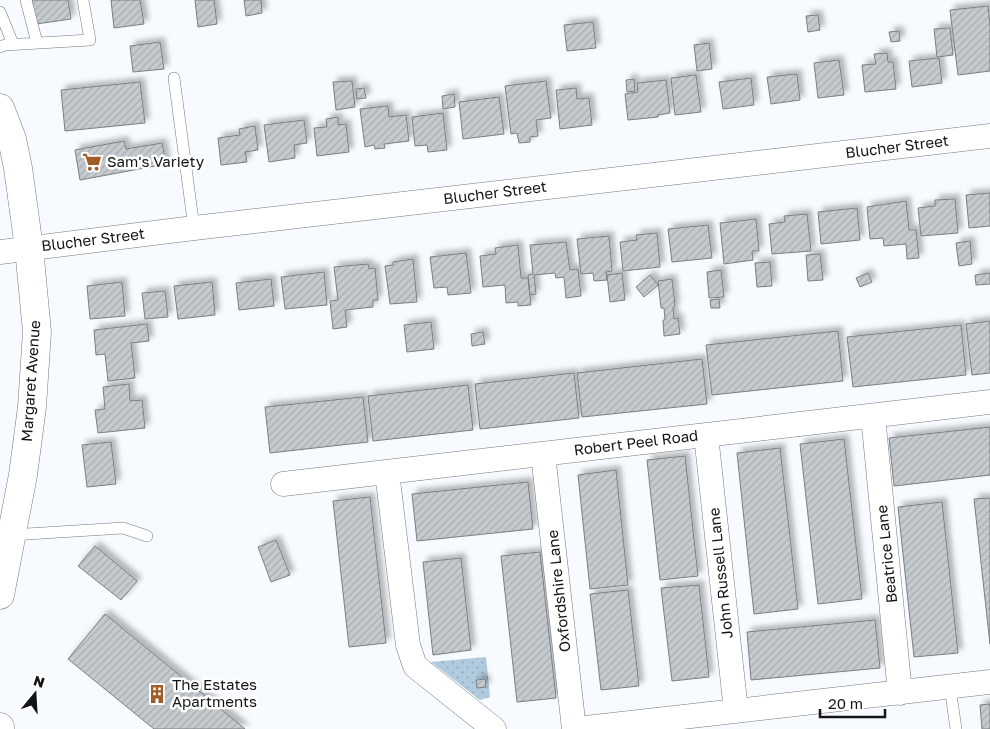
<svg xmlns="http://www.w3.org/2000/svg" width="990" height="729" font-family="'Golos Text',sans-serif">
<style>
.garden{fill:url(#garden-dots)}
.building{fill:url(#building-hatch);stroke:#7a7f83;filter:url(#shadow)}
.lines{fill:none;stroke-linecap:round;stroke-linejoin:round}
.service-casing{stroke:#73797c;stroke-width:12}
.minor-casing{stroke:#73797c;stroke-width:25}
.tertiary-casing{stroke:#73797c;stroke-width:29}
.service{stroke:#fff;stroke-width:11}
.minor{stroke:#fff;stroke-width:24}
.tertiary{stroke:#fff;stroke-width:28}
.labels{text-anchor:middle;stroke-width:5;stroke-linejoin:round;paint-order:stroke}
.street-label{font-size:15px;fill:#121415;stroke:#fff}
.poi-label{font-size:15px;fill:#121415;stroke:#fff;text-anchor:start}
</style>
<defs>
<pattern id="garden-dots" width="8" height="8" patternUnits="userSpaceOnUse" patternTransform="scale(1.25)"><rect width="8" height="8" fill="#b0cbdd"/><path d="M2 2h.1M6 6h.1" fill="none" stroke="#96adbd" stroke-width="1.8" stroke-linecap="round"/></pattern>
<pattern id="building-hatch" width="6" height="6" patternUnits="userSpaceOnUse" patternTransform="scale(1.25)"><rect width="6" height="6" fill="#c4cace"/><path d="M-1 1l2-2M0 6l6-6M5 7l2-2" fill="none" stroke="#a7adb0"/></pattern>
<filter id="shadow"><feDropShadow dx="4.5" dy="-4.5" stdDeviation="2.5" flood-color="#0004"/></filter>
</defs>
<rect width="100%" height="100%" fill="#f7fbff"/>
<path class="garden" d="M486,657L490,697L480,700L431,662Z"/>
<path class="building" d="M32,0H68L71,19L36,24Z
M111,0H140L144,24L114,28Z
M195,0H214L217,24L198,27Z
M244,0H261L262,13L246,16Z
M988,6L990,26V71L958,75L950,10Z
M818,15L820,30L808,32L806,16Z
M593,22L596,48L567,51L564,25Z
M950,28L953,55L937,57L934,29Z
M899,31L900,41L891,42L889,32Z
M160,42L164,69L133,72L130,46Z
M709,43L712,69L697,71L694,45Z
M887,53L888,62H893L896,89L865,92L862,65L876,64L874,54Z
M939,58L942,83L912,87L909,61Z
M839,60L844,95L818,98L814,63Z
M797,74L800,100L771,104L767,77Z
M696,75L701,112L675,115L671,78Z
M751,78L754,105L723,109L719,82Z
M634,79L635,91L627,92L626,80Z
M666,80L670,113L658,115V117L628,120L625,94L638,92L637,83Z
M352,81L355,107L336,110L333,82Z
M546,81L551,118L536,120L538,136L530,137V142L519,143L517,133L511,134L505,86Z
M140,82L145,123L65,131L61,90Z
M364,88L366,98L357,99L356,89Z
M576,88L577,99L589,98L592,125L560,129L556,90Z
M454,94L455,107L443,109L442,96Z
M499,97L504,134L463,139L459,102Z
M388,106L389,117L406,115L409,141L384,144L385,148L375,149L374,145L365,147L360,109Z
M443,113L447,150L428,152L427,145L415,146L412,117Z
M338,117V125L346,124L349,152L317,156L314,128L327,127L326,119Z
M304,120L307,143L294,145L295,158L269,162L264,125Z
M255,126L258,150L245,152L247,162L221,165L218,138L240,135L239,129Z
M124,141L126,149L162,143L166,164L80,180L75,150Z
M990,193V226L969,228L966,195Z
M955,199L958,233L921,236L918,208L935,206V200Z
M906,201L909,230H916L919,258L907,259L906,244L884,246L883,238L870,239L867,207Z
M857,208L860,240L821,244L818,212Z
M807,214L811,251L772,254L769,224L785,222L784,216Z
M756,219L759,251H752L753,260L724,264L720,223Z
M708,225L712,258L672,262L668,229Z
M657,233L660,267L623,271L620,242L637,240L636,235Z
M609,236L612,271L606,272L607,280L594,281L593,273L581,274L577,239Z
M970,241L972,264L959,266L956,243Z
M566,242L570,270L578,269L581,296L566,298L564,277L556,278L555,273L534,275L536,294L530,295L528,275L533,274L530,245Z
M518,245L521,278H528L531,305L518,306V302L506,303L505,285L483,287L480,256L496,254L495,248Z
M466,253L471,293L448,295L447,287L434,288L430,257Z
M820,254L823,280L808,281L806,255Z
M413,259L417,302L390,304L385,266L393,265V262Z
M770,262L772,286L757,287L755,263Z
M368,264L369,269L375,268L378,300H373V307L345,310L347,327L333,329L330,301L338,300L334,267Z
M721,270L724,297L709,298L707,272Z
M324,272L327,305L285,309L281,277Z
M622,273L625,300L610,302L607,275Z
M868,273L872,282L860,287L856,278Z
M990,273V284L976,285L975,275Z
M650,275L658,285L644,297L636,287Z
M271,279L274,306L239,310L236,283Z
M672,279L675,306L673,307L674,319L678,318L680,334L664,336L663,320H665L664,308H661L658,281Z
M122,282L125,316L90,319L87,286Z
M212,282L215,315L178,319L174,286Z
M165,291L168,317L145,319L142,293Z
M719,299L720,308H711L710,300Z
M990,321V373L972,375L966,324Z
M431,322L434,349L407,352L404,325Z
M147,324L149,341L131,343L135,378L108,381L105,354L96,355L94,330Z
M961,325L966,375L853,387L847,337Z
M838,331L843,381L712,395L706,345Z
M483,332L485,344L472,346L471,334Z
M702,359L707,404L582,417L577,373Z
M574,373L579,418L480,429L475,384Z
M129,384L130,401L142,400L145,428L98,433L95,410L105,409L103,387Z
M468,385L473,430L373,441L368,396Z
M363,397L368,442L270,453L265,407Z
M990,427V475L894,486L889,438Z
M844,439L862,599L818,604L800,444Z
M111,442L116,484L87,487L82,445Z
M780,448L798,609L754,614L737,453Z
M685,456L698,576L660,580L647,460Z
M616,470L628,585L590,589L578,475Z
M528,482L533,529L417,541L412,494Z
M370,497L386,643L349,647L333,501Z
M990,498V644L974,499Z
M942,502L958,653L914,657L898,507Z
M276,540L290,575L271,582L258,547Z
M95,546L137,581L121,600L78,566Z
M540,552L556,698L517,702L501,556Z
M461,558L471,650L433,655L423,562Z
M699,585L709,677L672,681L661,588Z
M628,590L639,686L601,690L590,594Z
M105,614L245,729H154L68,659Z
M875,620L880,668L751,680L747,632Z
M485,679L486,687L477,688L476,680Z
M990,704V729H982L980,705Z"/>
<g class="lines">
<g class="service-casing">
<path id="service" d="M26,0L37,43
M0,12L13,44
M0,47L5,45L90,40L83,0
M174,78L194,228
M11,535L123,528L147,536
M950,687L956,729"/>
</g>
<g class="minor-casing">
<path id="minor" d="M0,252L194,228L990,136
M873,416L900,693
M706,435L736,711
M543,454L574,729
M387,472L408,645L415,666L494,729
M283,484L990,402
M577,729L990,682"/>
</g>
<g class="tertiary-casing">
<path id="tertiary" d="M0,108L12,139L18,168L29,248L37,332L32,407L23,475L0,595
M0,727V729"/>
</g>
<use href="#service" class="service"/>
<use href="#minor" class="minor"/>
<use href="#tertiary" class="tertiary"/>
</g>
<defs>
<g id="supermarket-bare" transform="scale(1.5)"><path d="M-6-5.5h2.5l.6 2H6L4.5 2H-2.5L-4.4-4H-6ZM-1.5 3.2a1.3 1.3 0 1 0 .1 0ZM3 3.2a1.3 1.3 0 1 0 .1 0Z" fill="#9f5e29" stroke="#fff" stroke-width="2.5" paint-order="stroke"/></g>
<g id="building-bare" transform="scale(1.5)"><path d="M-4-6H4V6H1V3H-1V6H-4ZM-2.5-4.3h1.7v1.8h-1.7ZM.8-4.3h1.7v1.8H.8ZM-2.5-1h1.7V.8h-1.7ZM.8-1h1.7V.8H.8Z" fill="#9f5e29" stroke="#fff" stroke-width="2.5" paint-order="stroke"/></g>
</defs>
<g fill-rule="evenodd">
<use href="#supermarket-bare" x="92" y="162"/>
<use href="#building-bare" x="157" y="694"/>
</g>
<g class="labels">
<g class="street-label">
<text transform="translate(897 147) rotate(-7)" y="5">Blucher Street</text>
<text transform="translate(495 193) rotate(-7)" y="5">Blucher Street</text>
<text transform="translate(93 240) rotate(-7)" y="5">Blucher Street</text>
<text transform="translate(31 381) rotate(-86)" y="5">Margaret Avenue</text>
<text transform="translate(636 443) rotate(-7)" y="5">Robert Peel Road</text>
<text transform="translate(887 554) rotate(-96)" y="5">Beatrice Lane</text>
<text transform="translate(721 573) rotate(-96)" y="5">John Russell Lane</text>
<text transform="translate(559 591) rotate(-96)" y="5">Oxfordshire Lane</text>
</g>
<g class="poi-label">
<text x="107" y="167">Sam's Variety</text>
<text x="172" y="690">The Estates<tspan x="172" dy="17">Apartments</tspan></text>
</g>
</g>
<g transform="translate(35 694) rotate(18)" stroke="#ffffff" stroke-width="4" paint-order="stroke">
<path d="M0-4L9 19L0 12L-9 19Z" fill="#121415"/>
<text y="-8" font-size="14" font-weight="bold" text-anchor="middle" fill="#121415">N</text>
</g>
<path d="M820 709v8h65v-8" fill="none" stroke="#121415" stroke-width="2.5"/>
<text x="828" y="709" font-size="15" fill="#121415" stroke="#ffffff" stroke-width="4" paint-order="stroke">20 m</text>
</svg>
